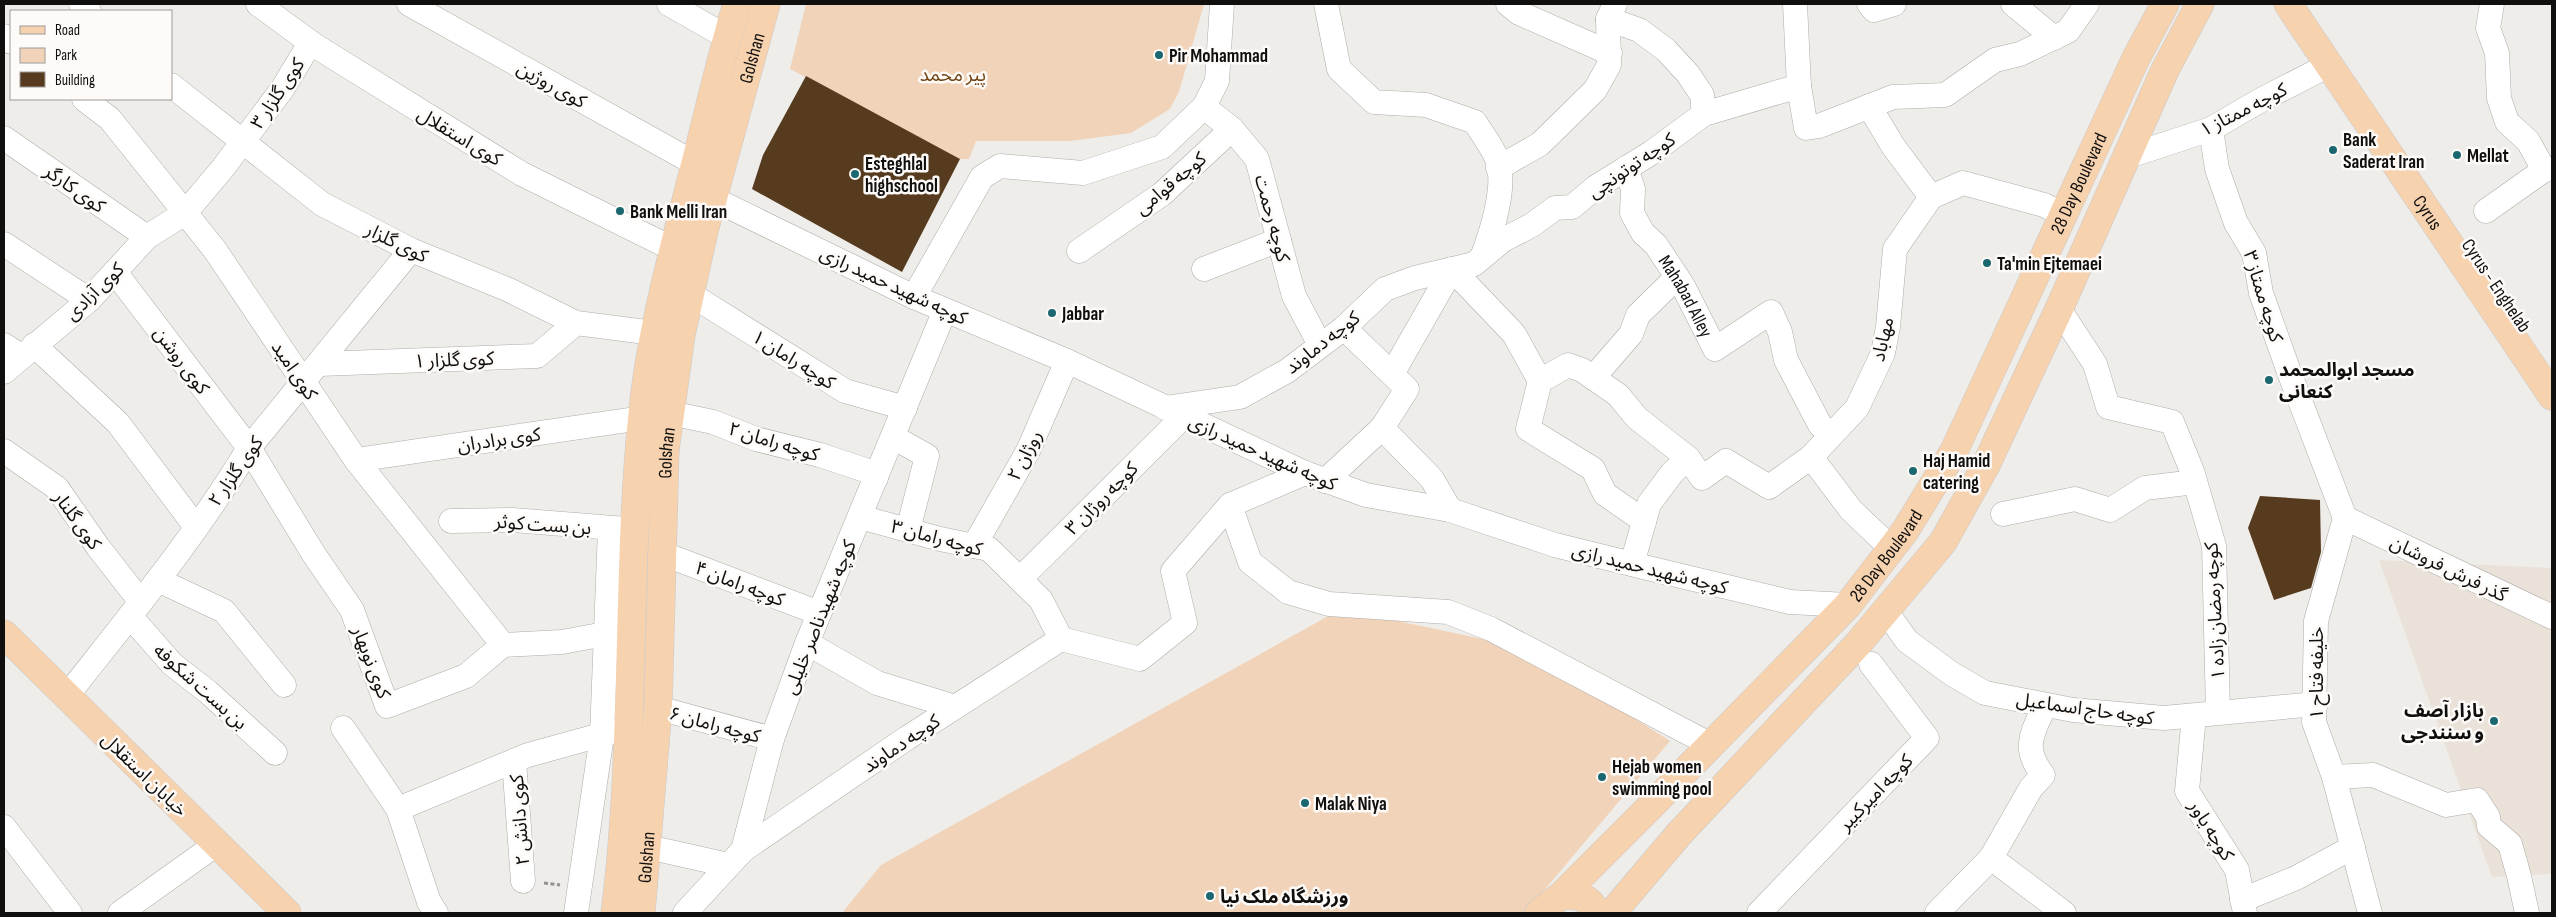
<svg xmlns="http://www.w3.org/2000/svg" width="2556" height="917" font-family="'Sofia Sans Condensed','Noto Sans Arabic',sans-serif">
<style>
.built{fill:#eae1d9}
.green{fill:#f0d3b8}
.building{fill:#563b1f}
.lines{fill:none;stroke-linecap:round;stroke-linejoin:round}
.minor-casing{stroke:#aeaca9;stroke-width:25}
.major-casing{stroke:#cacaca;stroke-width:29}
.path{stroke:#939290;stroke-width:3;stroke-dasharray:4 2.5;stroke-linecap:butt}
.minor{stroke:#fff;stroke-width:24}
.major{stroke:#f6d2af;stroke-width:28}
.poi-dot{fill:#1b6770;stroke:#fdfaf8;stroke-width:2}
.labels{text-anchor:middle;stroke-width:5;stroke-linejoin:round;paint-order:stroke}
.poi-label{font-size:19px;font-weight:bold;fill:#100f0e;stroke:#fdfaf8;text-anchor:start}
.street-label{font-size:19px;fill:#100f0e;stroke:#fdfaf8}
.park-label{font-size:19px;fill:#724715;stroke:#fdfaf8}
</style>
<rect width="100%" height="100%" fill="#efedea"/>
<path class="built" d="M2379,560L2552,568V874L2492,877Z"/>
<path class="green" d="M806,4H1204L1179,92L1170,109L1131,133L1070,141H976L969,159H960L790,69Z
M1341,609L1525,648L1670,741L1525,913H842L881,865Z"/>
<path class="building" d="M806,76L960,159L902,272L752,189L763,155Z
M2260,496L2320,500L2321,552L2311,588L2274,600L2248,528Z"/>
<g class="lines">
<g class="minor-casing">
<g id="minor">
<path d="M81,4L89,11"/>
<path d="M258,4L314,45L522,174L673,249"/>
<path d="M409,4L696,164"/>
<path d="M669,4L727,37"/>
<path d="M1326,4L1339,69L1374,102L1426,105L1475,122C1482,134 1492,146 1497,159C1507,184 1492,231 1483,255"/>
<path d="M1508,4L1519,13L1610,53"/>
<path d="M1795,4L1799,86L1806,128L1819,126L1893,97L1945,95L1995,60L2020,54L2068,31L2087,4"/>
<path d="M1869,4L1874,10L1894,4"/>
<path d="M2013,4L2054,38"/>
<path d="M2492,4L2488,28L2497,53L2499,98L2507,122L2528,141L2544,170"/>
<path d="M1608,19L1639,30L1666,50L1688,74L1702,95L1704,114"/>
<path d="M4,36L11,42"/>
<path d="M171,85L322,204L411,250L509,290L576,323L654,333"/>
<path d="M84,99L110,119L215,250L356,460L503,645"/>
<path d="M1869,106L1893,146L1931,197"/>
<path d="M1204,107L1232,129L1257,159L1294,296L1320,345"/>
<path d="M2211,129L2217,169L2236,223L2254,253L2261,293L2289,372L2345,518"/>
<path d="M4,138L147,237"/>
<path d="M2126,157L2211,129L2261,100L2329,65"/>
<path d="M1498,168L1540,144L1595,90L1609,65L1608,19L1615,4"/>
<path id="s1" d="M1626,168L1633,189L1632,213L1643,233L1656,245L1683,286L1715,349L1771,312L1780,332L1786,360L1820,425L1831,434"/>
<path d="M697,191L914,297L1067,361L1305,473L1366,495L1450,510L1555,545L1656,570L1790,602L1848,605"/>
<path d="M2486,211L2544,170L2552,169"/>
<path d="M4,244L89,300"/>
<path d="M1079,251L1162,194L1232,129"/>
<path d="M1204,269L1279,240"/>
<path d="M115,272L249,448L313,553L352,610L387,706L466,676L503,645L562,642L632,629"/>
<path d="M690,294L845,391L905,408"/>
<path d="M914,297L982,177L1000,166L1083,173L1162,147L1204,107L1217,81L1222,4"/>
<path d="M2059,309L2095,364L2108,407L2172,422L2192,471L2214,546L2218,712"/>
<path d="M1344,328L1392,374"/>
<path d="M4,345L21,356"/>
<path d="M34,345L118,423L196,527"/>
<path d="M319,364L537,356L576,323"/>
<path d="M4,372L89,300L147,237L185,213L223,168L283,88L310,43"/>
<path d="M1593,378L1631,334L1638,315L1677,277"/>
<path d="M1540,381L1568,365L1582,370L1618,395L1637,418L1688,458L1672,473L1649,504L1632,564"/>
<path d="M1165,408L1240,397L1287,371L1344,328L1385,289L1415,278L1474,264L1503,240L1532,225L1555,208L1572,207L1596,187L1651,153L1704,114L1799,86"/>
<path d="M670,413L713,422L756,439L820,455L871,472L876,478"/>
<path d="M893,437L927,456L908,530"/>
<path d="M4,451L57,488L98,547L141,602"/>
<path d="M1811,457L1851,510L1892,549"/>
<path d="M1688,458L1702,478L1726,461L1769,487L1811,457L1857,408L1883,353L1888,327L1895,249L1931,197L1963,183L2044,205L2064,215"/>
<path d="M356,460L642,418"/>
<path d="M1325,481L1382,428"/>
<path d="M1230,505L1250,562L1288,592L1329,604L1448,612L1491,629L1711,745"/>
<path d="M1450,510L1432,479L1382,428L1407,389L1392,374L1452,269L1514,334L1540,381L1528,429L1593,469L1605,494L1644,521"/>
<path d="M2003,514L2075,499L2110,510L2145,488L2195,482"/>
<path d="M860,517L940,539L989,549L1041,600L1061,639"/>
<path d="M2345,518L2316,621L2314,722L2334,777L2370,913"/>
<path d="M2345,518L2552,617"/>
<path d="M451,521L513,520L626,529"/>
<path d="M974,546L1028,451L1067,361"/>
<path d="M661,553L819,613"/>
<path d="M1020,579L1183,417"/>
<path d="M158,580L224,611L284,685"/>
<path d="M1885,610L1907,641L1952,674L1985,693L2073,710L2164,718L2316,704"/>
<path d="M130,616L172,664L208,692L275,753"/>
<path d="M1061,639L1140,659L1185,623L1173,571L1230,505L1305,473"/>
<path d="M807,643L877,683L955,707"/>
<path d="M66,697C129,617 196,536 249,448L411,250"/>
<path d="M658,708L772,739"/>
<path d="M2194,716L2187,791L2237,870L2245,913"/>
<path d="M343,728L398,809L429,902L436,913"/>
<path d="M514,761L523,881"/>
<path d="M2334,777L2373,775L2446,805L2477,800L2488,817L2489,826L2510,844L2519,876L2527,913"/>
<path d="M398,809L528,755L615,731"/>
<path d="M4,827L70,913"/>
<path d="M648,847L728,865"/>
<path d="M743,850L907,738L1061,639"/>
<path d="M1991,858L2064,913"/>
<path d="M2242,900L2296,878L2353,847"/>
<path d="M120,913L218,843"/>
<path d="M576,913L602,735L610,529"/>
<path d="M685,913L743,850L772,739L807,643L945,310"/>
<path d="M1759,913L1927,738L1871,664"/>
<path d="M1937,913L1991,858L2031,788L2043,775C2021,747 2033,733 2045,705"/>
</g>
</g>
<g class="major-casing">
<g id="major">
<path id="s2" d="M2288,4L2552,396"/>
<path d="M4,634L287,913"/>
<path d="M1562,895C1579,895 1590,897 1597,913"/>
<path d="M615,913C636,749 626,583 642,419C650,332 674,249 695,165C709,111 721,57 737,4"/>
<path id="s3" d="M641,913L658,708L665,450L681,335L704,231L766,4"/>
<path id="s4" d="M1539,913L1562,895L1650,807L1848,605L1905,531L1954,451L2136,58L2165,4"/>
<path d="M1612,913L1679,834L1857,645L1943,542L1986,465L2059,309L2165,70L2200,4"/>
</g>
</g>
<path class="path" d="M544,883L560,885"/>
<use href="#minor" class="minor"/>
<use href="#major" class="major"/>
</g>
<g class="poi-dot">
<circle cx="1159" cy="55" r="5"/>
<circle cx="2333" cy="150" r="5"/>
<circle cx="2457" cy="155" r="5"/>
<circle cx="855" cy="174" r="5"/>
<circle cx="620" cy="211" r="5"/>
<circle cx="1987" cy="263" r="5"/>
<circle cx="1052" cy="313" r="5"/>
<circle cx="2269" cy="380" r="5"/>
<circle cx="1913" cy="471" r="5"/>
<circle cx="2494" cy="721" r="5"/>
<circle cx="1602" cy="777" r="5"/>
<circle cx="1305" cy="803" r="5"/>
<circle cx="1210" cy="896" r="5"/>
</g>
<g class="labels">
<g class="poi-label">
<text x="1169" y="62">Pir Mohammad</text>
<text x="2343" y="146">Bank<tspan x="2343" dy="22">Saderat Iran</tspan></text>
<text x="2467" y="162">Mellat</text>
<text x="865" y="170">Esteghlal<tspan x="865" dy="22">highschool</tspan></text>
<text x="630" y="218">Bank Melli Iran</text>
<text x="1997" y="270">Ta'min Ejtemaei</text>
<text x="1062" y="320">Jabbar</text>
<text x="2279" y="376">مسجد ابوالمحمد<tspan x="2279" dy="22">کنعانی</tspan></text>
<text x="1923" y="467">Haj Hamid<tspan x="1923" dy="22">catering</tspan></text>
<text x="2484" y="717" text-anchor="end">بازار آصف<tspan x="2484" dy="22">و سنندجی</tspan></text>
<text x="1612" y="773">Hejab women<tspan x="1612" dy="22">swimming pool</tspan></text>
<text x="1315" y="810">Malak Niya</text>
<text x="1220" y="903">ورزشگاه ملک نیا</text>
</g>
<g class="street-label">
<text dy="7" stroke="none"><textPath href="#s3" startOffset="866">Golshan</textPath></text>
<text transform="translate(552 84) rotate(29)" y="7">کوی روژین</text>
<text transform="translate(277 93) rotate(-56)" y="7">کوی گلزار ۳</text>
<text transform="translate(2243 109) rotate(-27)" y="7">کوچه ممتاز ۱</text>
<text transform="translate(460 136) rotate(31)" y="7">کوی استقلال</text>
<text transform="translate(1631 165) rotate(-34)" y="7">کوچه توتونچی</text>
<text transform="translate(1170 183) rotate(-40)" y="7">کوچه قوامی</text>
<text dy="7" stroke="none"><textPath href="#s4" startOffset="919">28 Day Boulevard</textPath></text>
<text transform="translate(75 188) rotate(35)" y="7">کوی کارگر</text>
<text dy="7" stroke="none"><textPath href="#s2" startOffset="251">Cyrus</textPath></text>
<text transform="translate(1273 218) rotate(75)" y="7">کوچه رحمت</text>
<text transform="translate(397 242) rotate(26)" y="7">کوی گلزار</text>
<text transform="translate(894 285) rotate(25)" y="7">کوچه شهید حمید رازی</text>
<text transform="translate(2497 285) rotate(56)" y="7">Cyrus - Enghelab</text>
<text transform="translate(94 291) rotate(-44)" y="7">کوی آزادی</text>
<text transform="translate(2264 296) rotate(73)" y="7">کوچه ممتاز ۳</text>
<text dy="7" stroke="none"><textPath href="#s1" startOffset="146">Mahabad Alley</textPath></text>
<text transform="translate(1882 339) rotate(-77)" y="7">مهاباد</text>
<text transform="translate(1322 342) rotate(-38)" y="7">کوچه دماوند</text>
<text transform="translate(454 359) rotate(-2)" y="7">کوی گلزار ۱</text>
<text transform="translate(794 359) rotate(32)" y="7">کوچه رامان ۱</text>
<text transform="translate(182 360) rotate(53)" y="7">کوی روشن</text>
<text transform="translate(295 370) rotate(56)" y="7">کوی امید</text>
<text transform="translate(499 439) rotate(-8)" y="7">کوی برادران</text>
<text transform="translate(774 441) rotate(17)" y="7">کوچه رامان ۲</text>
<text transform="translate(1263 452) rotate(24)" y="7">کوچه شهید حمید رازی</text>
<text dy="7" stroke="none"><textPath href="#s3" startOffset="461">Golshan</textPath></text>
<text transform="translate(1024 455) rotate(-63)" y="7">روژان ۲</text>
<text transform="translate(235 471) rotate(-55)" y="7">کوی گلزار ۲</text>
<text transform="translate(1101 498) rotate(-45)" y="7">کوچه روژان ۳</text>
<text transform="translate(78 520) rotate(54)" y="7">کوی گلنار</text>
<text transform="translate(543 524) rotate(4)" y="7">بن بست کوثر</text>
<text transform="translate(937 537) rotate(15)" y="7">کوچه رامان ۳</text>
<text dy="7" stroke="none"><textPath href="#s4" startOffset="499">28 Day Boulevard</textPath></text>
<text transform="translate(1650 568) rotate(14)" y="7">کوچه شهید حمید رازی</text>
<text transform="translate(2449 568) rotate(26)" y="7">گذر فرش فروشان</text>
<text transform="translate(740 583) rotate(21)" y="7">کوچه رامان ۴</text>
<text transform="translate(2214 611) rotate(-93)" y="7">کوچه رمضان زاده ۱</text>
<text transform="translate(819 617) rotate(-68)" y="7">کوچه شهیدناصر خلیلی</text>
<text transform="translate(372 662) rotate(69)" y="7">کوی نوبهار</text>
<text transform="translate(2316 673) rotate(-90)" y="7">خلیفه فتاح ۱</text>
<text transform="translate(201 686) rotate(42)" y="7">بن بست شکوفه</text>
<text transform="translate(2085 708) rotate(8)" y="7">کوچه حاج اسماعیل</text>
<text transform="translate(715 724) rotate(15)" y="7">کوچه رامان ۶</text>
<text transform="translate(901 743) rotate(-34)" y="7">کوچه دماوند</text>
<text transform="translate(145 774) rotate(44)" y="7">خیابان استقلال</text>
<text transform="translate(1875 792) rotate(-46)" y="7">کوچه امیرکبیر</text>
<text transform="translate(519 820) rotate(-94)" y="7">کوی دانش ۲</text>
<text transform="translate(2212 830) rotate(58)" y="7">کوچه یاور</text>
<text dy="7" stroke="none"><textPath href="#s3" startOffset="56">Golshan</textPath></text>
</g>
<g class="park-label">
<text x="953" y="81">پیر محمد</text>
</g>
</g>
<rect width="2556" height="917" fill="none" stroke="#100f0e" stroke-width="10"/>
<rect x="10" y="10" width="162" height="90" fill="#fdfaf8" stroke="#9e9c9a"/>
<rect x="20" y="26" width="25" height="8" fill="#f6d2af" stroke="#9e9c9a"/>
<text x="55" y="35" font-size="15" fill="#100f0e">Road</text>
<rect x="20" y="48" width="25" height="15" fill="#f0d3b8" stroke="#9e9c9a"/>
<text x="55" y="60" font-size="15" fill="#100f0e">Park</text>
<rect x="20" y="72" width="25" height="15" fill="#563b1f" stroke="#9e9c9a"/>
<text x="55" y="85" font-size="15" fill="#100f0e">Building</text>
</svg>
